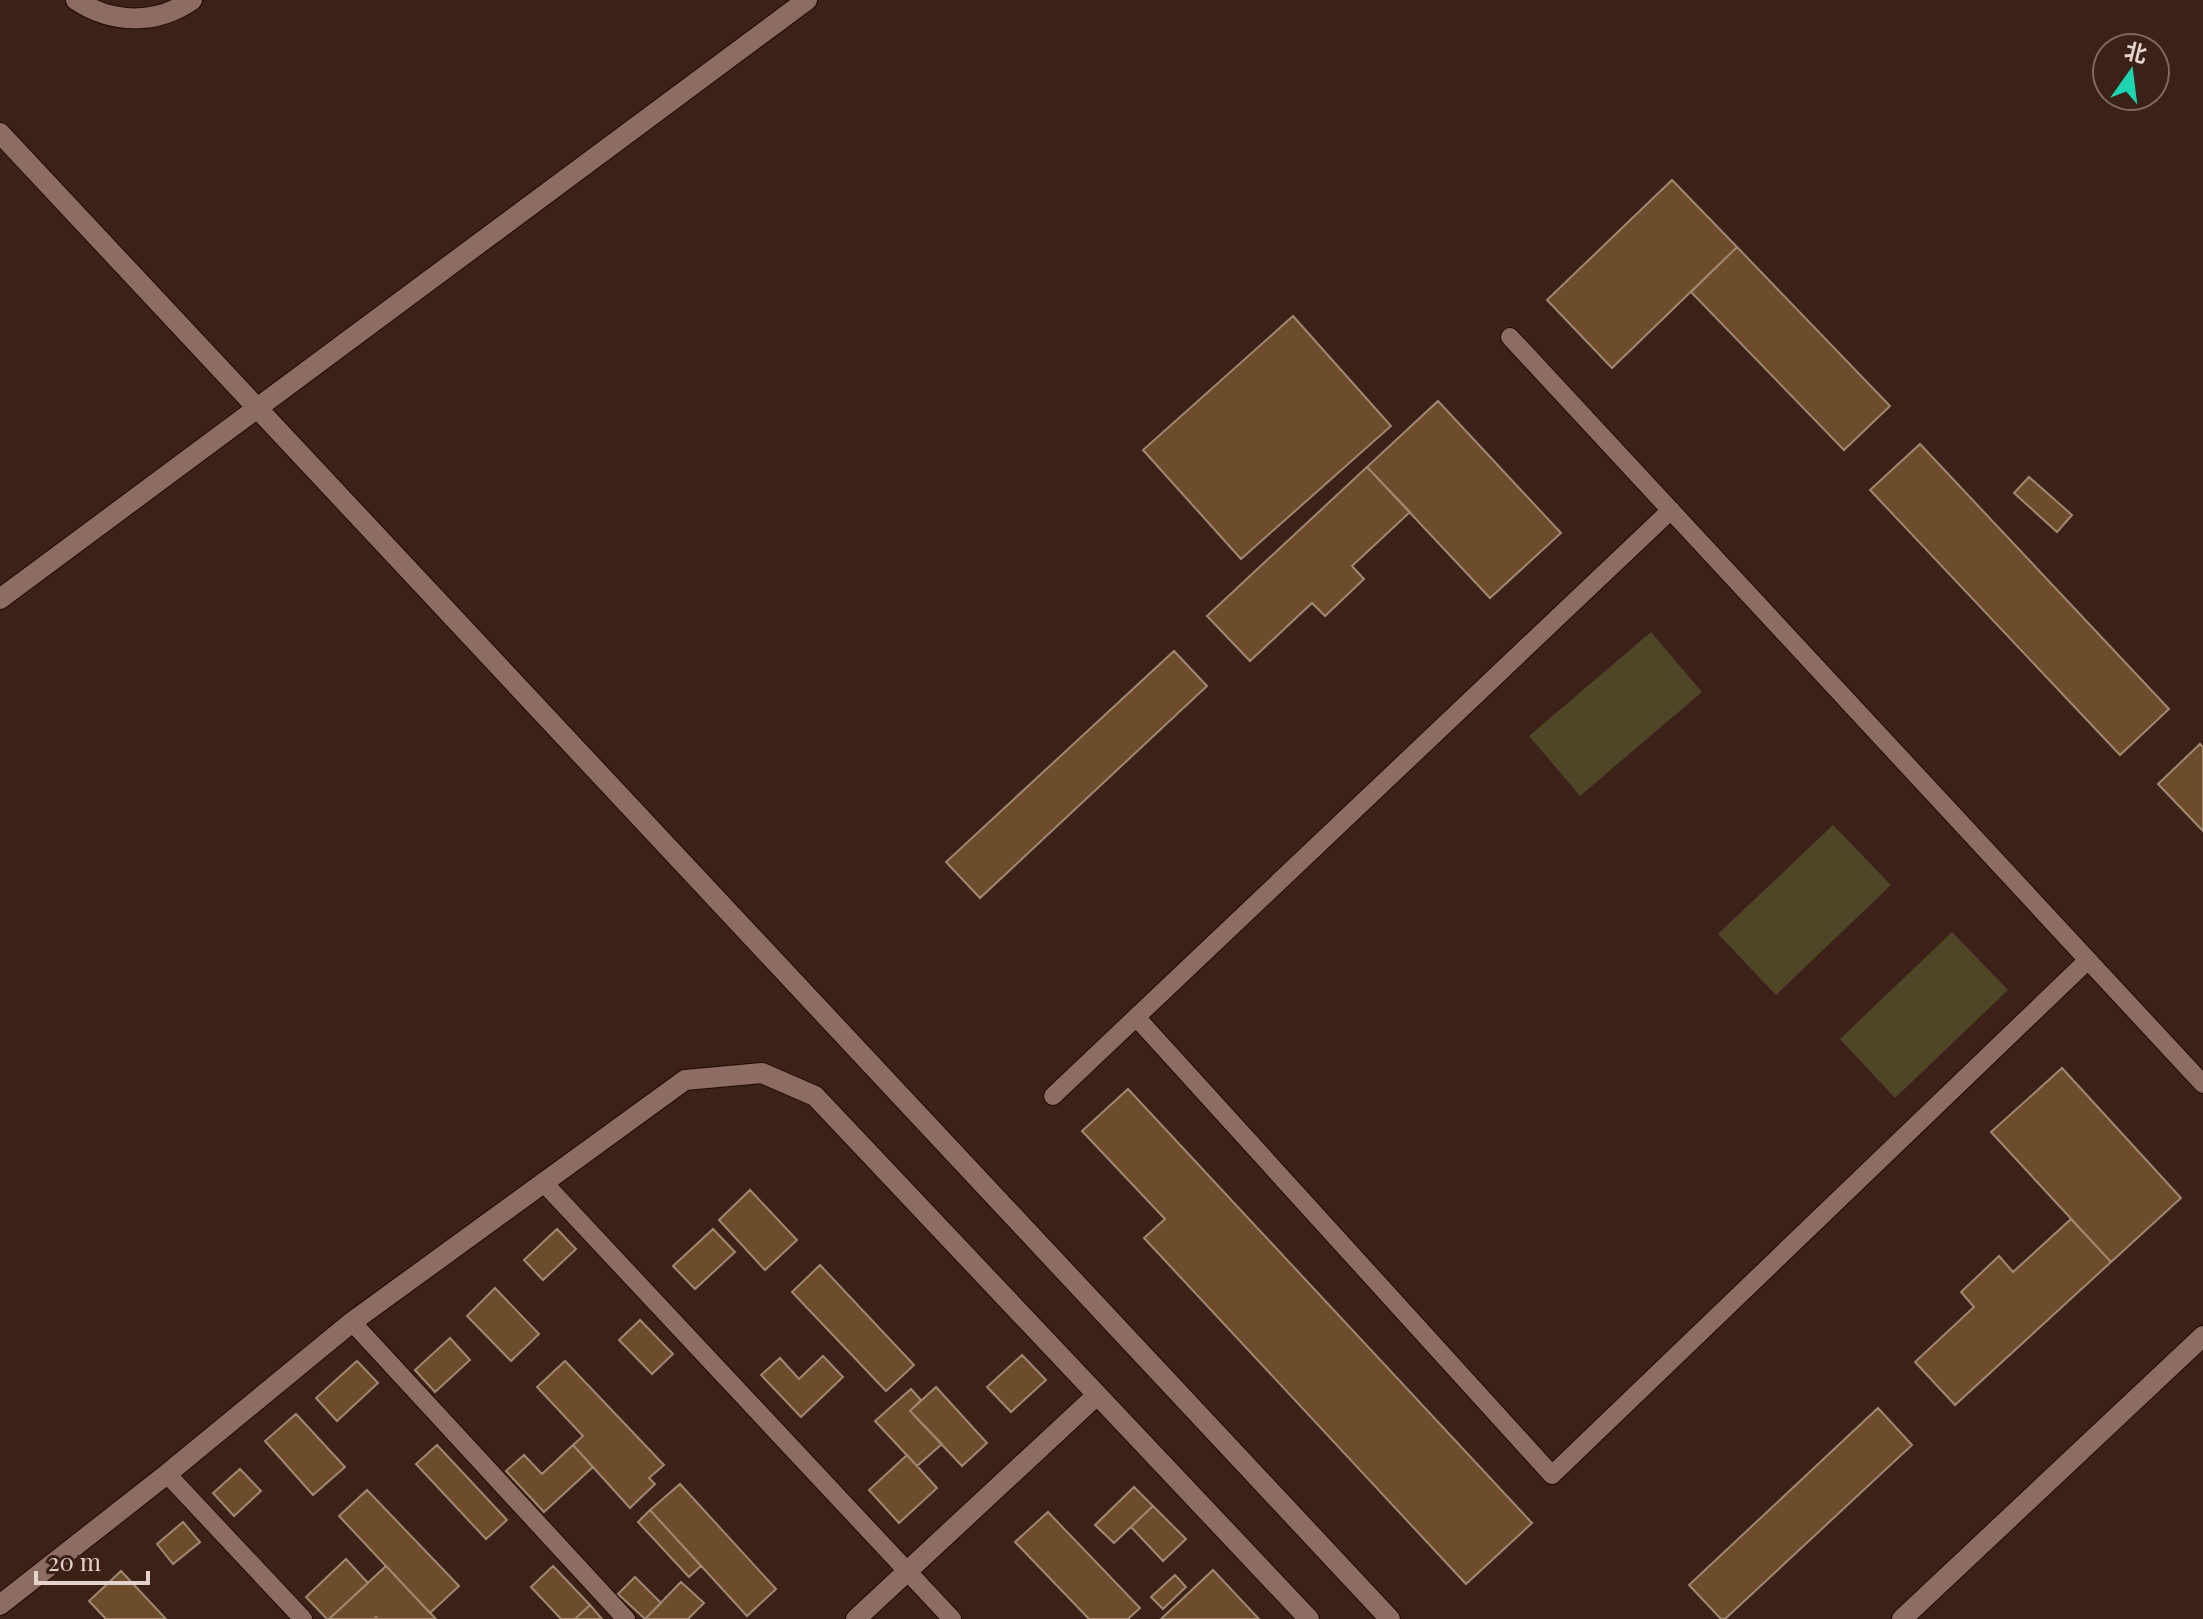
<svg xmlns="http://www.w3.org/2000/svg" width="2203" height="1619" font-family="'Playfair Display','Noto Sans SC',serif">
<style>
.green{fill:#4f4527}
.building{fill:#6d4c2c;stroke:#a08871;stroke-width:2}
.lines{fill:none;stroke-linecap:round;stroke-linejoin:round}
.lane-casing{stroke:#220a04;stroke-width:20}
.street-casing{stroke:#220a04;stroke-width:22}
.secondary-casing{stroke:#220a04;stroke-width:22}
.lane{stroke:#8d6c62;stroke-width:18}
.street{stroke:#8d6c62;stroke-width:20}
.secondary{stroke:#8d6c62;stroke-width:20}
</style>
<rect width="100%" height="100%" fill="#3c2119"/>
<path class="green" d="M1651,632L1702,692L1580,796L1529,736Z
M1833,825L1891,885L1776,995L1718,934Z
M1952,932L2008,990L1895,1098L1840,1039Z"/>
<path class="building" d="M1672,180L1737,247L1612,368L1547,300Z
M1737,247L1890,406L1844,450L1691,292Z
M1293,316L1391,426L1241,559L1143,450Z
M1438,401L1561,533L1490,598L1367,467Z
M1920,444L2169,709L2120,755L1870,490Z
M1367,467L1410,512L1352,566L1364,579L1325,616L1312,603L1250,661L1207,616Z
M2029,477L2072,515L2057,532L2014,493Z
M1174,651L1207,686L980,898L946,862Z
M2200,744L2203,747V831L2158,784Z
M2062,1068L2181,1198L2111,1262L1991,1132Z
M1128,1089L1532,1523L1466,1584L1144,1238L1165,1219L1082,1131Z
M750,1190L797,1240L765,1270L719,1220Z
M2071,1219L2111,1262L1955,1405L1915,1362L1974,1307L1961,1292L1999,1256L2013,1272Z
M557,1229L576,1249L543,1280L524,1260Z
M713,1229L735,1252L695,1289L673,1266Z
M820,1265L914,1365L886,1391L792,1292Z
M495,1288L539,1334L511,1361L467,1316Z
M640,1320L673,1354L652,1374L619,1340Z
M450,1338L470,1360L435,1392L415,1370Z
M1022,1355L1046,1380L1011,1412L987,1387Z
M823,1356L843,1377L801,1417L761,1375L780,1358L799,1379Z
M357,1361L378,1383L337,1421L316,1398Z
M565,1361L664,1465L649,1478L655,1484L630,1508L573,1445L583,1436L537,1387Z
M936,1387L987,1443L962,1466L910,1411Z
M911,1389L921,1400L910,1411L942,1444L917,1466L875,1421Z
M1878,1408L1912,1445L1725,1619H1721L1689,1585Z
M296,1414L345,1467L313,1495L265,1441Z
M437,1445L507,1520L486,1539L416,1464Z
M573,1445L593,1467L544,1512L506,1471L524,1455L542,1474Z
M907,1455L937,1488L899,1523L869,1490Z
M240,1469L261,1491L234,1516L213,1493Z
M680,1484L776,1589L747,1616L650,1510Z
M1134,1487L1153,1506L1114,1543L1095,1525Z
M367,1490L459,1586L430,1613L339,1516Z
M1153,1506L1186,1539L1163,1561L1131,1527Z
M650,1510L701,1566L689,1577L638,1522Z
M1048,1512L1140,1608L1128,1619H1089L1015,1542Z
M183,1522L200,1542L173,1564L157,1544Z
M346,1559L368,1583L329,1619H327L306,1597Z
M386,1566L436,1619H378L376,1617L374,1619H329Z
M553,1566L590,1605L575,1619H561L531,1587Z
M1213,1570L1259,1619H1161Z
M121,1571L166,1619H106L89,1601Z
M1175,1575L1186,1587L1163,1609L1151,1597Z
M635,1577L661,1603L645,1619L618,1594Z
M681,1582L704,1603L688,1619H645Z
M590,1605L602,1619H575Z"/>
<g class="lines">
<g class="lane-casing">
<path id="lane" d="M1510,337L2203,1084
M1136,1017L1552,1475L2088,960
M1053,1096L1671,510
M543,1182L952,1619
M352,1322L626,1619
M167,1474L303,1619"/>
</g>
<g class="street-casing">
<path id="street" d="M76,0C112,24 156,25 192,0
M0,1605L167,1474L352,1322L685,1080L762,1073L815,1096L1309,1619
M856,1619L1097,1395"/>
</g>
<g class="secondary-casing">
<path id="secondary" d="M0,133L1390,1619
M0,599L807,0
M1902,1619L2203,1336"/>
</g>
<use href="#lane" class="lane"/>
<use href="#street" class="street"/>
<use href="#secondary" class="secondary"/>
</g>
<g transform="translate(2131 72) rotate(14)"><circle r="38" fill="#3c2119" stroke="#7f6861" stroke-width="2"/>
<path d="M0-6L14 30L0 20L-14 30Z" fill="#1dd5b1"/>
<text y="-12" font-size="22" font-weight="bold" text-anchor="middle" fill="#e4d2cc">北</text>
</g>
<path d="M36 1571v12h112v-12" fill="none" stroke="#e4d2cc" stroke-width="4"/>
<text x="48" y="1571" font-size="24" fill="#e4d2cc" stroke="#3c2119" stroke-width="6" paint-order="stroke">20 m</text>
</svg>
